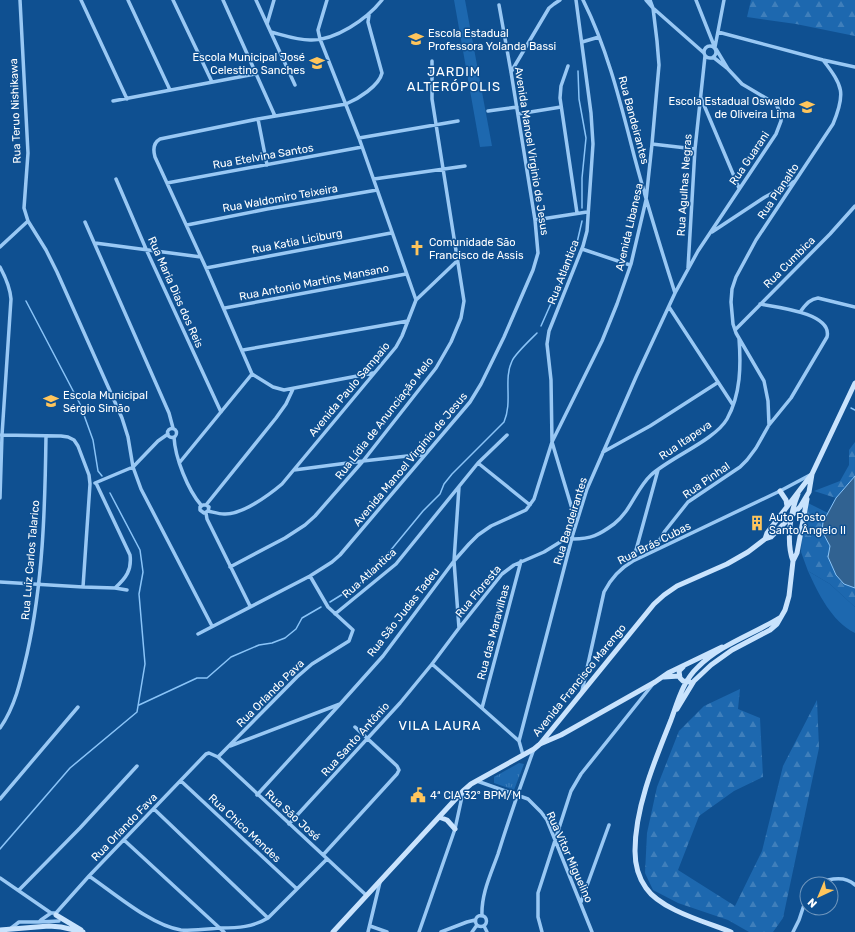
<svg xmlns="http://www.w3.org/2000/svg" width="855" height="932" font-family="Rubik,sans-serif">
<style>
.green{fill:#1d68af}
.forest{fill:url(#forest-firs)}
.park{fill:url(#park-tufts)}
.water{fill:#316291;stroke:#8ac4f8}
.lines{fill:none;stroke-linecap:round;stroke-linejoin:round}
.stream{stroke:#8ac4f8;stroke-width:1.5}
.street{stroke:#99c8f4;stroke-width:3.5}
.secondary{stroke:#c9e3fd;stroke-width:5}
.labels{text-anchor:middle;stroke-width:3;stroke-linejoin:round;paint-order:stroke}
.poi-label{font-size:11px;fill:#fff;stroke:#0f5091;text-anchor:start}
.street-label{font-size:11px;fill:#fff;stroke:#0f5091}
.quarter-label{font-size:13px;letter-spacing:1px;fill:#fff;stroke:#0f5091}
</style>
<defs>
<pattern id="forest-firs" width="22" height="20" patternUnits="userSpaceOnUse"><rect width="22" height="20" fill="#1d68af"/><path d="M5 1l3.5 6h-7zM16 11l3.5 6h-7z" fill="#3f7fbb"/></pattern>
<pattern id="park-tufts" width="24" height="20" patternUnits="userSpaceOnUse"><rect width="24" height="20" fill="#1d68af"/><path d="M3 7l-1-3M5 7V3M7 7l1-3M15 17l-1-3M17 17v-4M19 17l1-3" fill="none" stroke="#3f7fbb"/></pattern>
</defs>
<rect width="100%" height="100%" fill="#0f5091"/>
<path class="green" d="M454,0H465L492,146L480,147Z
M808,571L830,584L855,607V633C832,622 818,593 808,571Z"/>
<path class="forest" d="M751,0H855V36L796,24L747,17Z
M855,442V476L836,498L814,491L840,481L849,465V450Z
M808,503L828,513L823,522L822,531L830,546L836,575L844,584L855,588V607L830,584L808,571L801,552L802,533Z
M740,689L738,709L760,718L763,777L734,791L699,816L678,870L735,906L762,851L783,766L817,700L819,748L783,918L773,932H749L728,920L678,903L653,890L645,873L647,833L657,787L679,731L704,706Z"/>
<path class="park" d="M519,763L524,764L514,790L494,783V777Z"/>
<path class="water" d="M855,476V588L844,584L836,575L828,557L830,546L822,531L823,522L836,498Z"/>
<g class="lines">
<path class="stream" d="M578,71L579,99L586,138L582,178V208
M26,301L80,404L93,440L98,471L102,476
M541,326L576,247L582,221
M851,408L855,410
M330,602L367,579L423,511L440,494L444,484L452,474L504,422C513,401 503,380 512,361C515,354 531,339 537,333
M139,705L197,678H207L231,657L259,645L272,643L285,638L296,629L302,618L321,607
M0,849L70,768L137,712L145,664L139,594L143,572L140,550L110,493"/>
<path class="street" d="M20,0L28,153L24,208L28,221L46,250L57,272L122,418L128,437L133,467L141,489L212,626
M81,0L127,99
M128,0L170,90
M173,0L212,82
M223,0L275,116
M256,0L295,85
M583,0C608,50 621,105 635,159C647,204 661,249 675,293
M646,0L653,8L704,53
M696,0L715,48
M369,15L368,22L382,73C379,86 358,99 346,104L258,119L160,139C153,143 153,150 155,157L206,268L252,374L273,387L284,390L373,373
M267,24L274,0
M271,32C283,35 297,40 310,40C335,41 367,19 382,0
M718,32L823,60L855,67
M582,42L599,37
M704 52a6 6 0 1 1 12 0a6 6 0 1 1-12 0Z
M715,47L724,0
M713,57L727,68
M568,66L561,86L560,98L577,213
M511,72L549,8L554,4L560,0
M701,98L739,188
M113,101L255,74
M488,111L517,107
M518,114L561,107
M258,119L267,165
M359,138L458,121
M652,144L695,149
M116,179L146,249L221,412
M374,179L465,166
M167,183L362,147
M535,220L587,212
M85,222L169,413L173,428
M187,225L267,209L377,190
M712,232L765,197L795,181
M95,243L201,257
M0,247L28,221
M582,249L630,265
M0,267C6,278 10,287 11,299L2,435L0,498
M206,268L391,233
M688,268L695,149L705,56
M416,300L458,260
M669,307L733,405
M225,308L406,274
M800,312C805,306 809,299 818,298L855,307
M735,330L830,234L855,206
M243,350L408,321
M769,425L768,401L764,381L736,333L733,324L731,302L732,289L736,277L756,240L833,124C846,93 843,86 823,60
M167.5 433a4.5 4.5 0 1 1 9 0a4.5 4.5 0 1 1-9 0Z
M1,435L61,436L68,437L74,440L78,446L89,475L90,484L83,587
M174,437C175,458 188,490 201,505
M603,452L650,426L717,383
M180,462L252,374
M478,463L530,505
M294,470L363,461L425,454
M95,483L133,467L158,441L168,434
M96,483L130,555C132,570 126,578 115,588
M206,505L276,418L286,404L293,389
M208,511L209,507L206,505H203L200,507V510L204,513L208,511C213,512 219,514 224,514C242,515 269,495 282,484L396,347L402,336L416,300L359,138L320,39L318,30L327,0
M206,513L207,519L250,606
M576,522L552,442L551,380L547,344L549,331L583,246L587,231L593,144L591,113L576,0
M573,539C591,539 599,535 614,524C631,511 636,489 651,475C671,457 715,440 727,419C741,394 741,365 739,338
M653,551L665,531L688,502L740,467L747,460L756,448L769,425L791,398L827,337C833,313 776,307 760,304
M633,561L658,470
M230,567L285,538L305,525L315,516L363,461L436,368L451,342L461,318L464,301L432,99V61
M0,582L83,587L115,588L127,590
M335,614L396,564L478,463L507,435
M459,628L454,561L459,487
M198,634L310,576L332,562L340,555L470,402L481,384L504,337L533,270L538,253L535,220L511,72L499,5
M432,664L519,741L523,755
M582,691L604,592C611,578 619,569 633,561L780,491L810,475
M482,708L521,561
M0,728C15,707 21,680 27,654C43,583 45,509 46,436
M519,741L573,534L587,489L636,377L675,293L698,251L776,134L781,121V115L776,104L742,84L728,69L716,49
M230,746L340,704
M218,757L297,677L312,664L349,641L353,630L328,607L310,576
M181,781L297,889
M477,781L528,799L541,812L547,820L592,932
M257,795L341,703L383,656L454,561L469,544L478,535L491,526L526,510L534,499L552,442L602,341L617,304L631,264L646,200L652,144L659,65L657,41L653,8L650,0
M0,799L78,707
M154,809L268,918
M289,824L400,703L432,664L459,628L502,574L514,565L544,552L573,534
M124,840L224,932
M323,855L397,774L399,770L397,766L355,727
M89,876C114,893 152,926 181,930C194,931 208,929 221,928C238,928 253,927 268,918L327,859
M0,878L51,913H56
M816,884C828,879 845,875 855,885
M19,890L80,828L137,766
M581,902L609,825
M56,913L89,876L206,754L209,753L218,757L366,895
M475.5 921a5.5 5.5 0 1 1 11 0a5.5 5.5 0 1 1-11 0Z
M482,916C481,894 491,874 498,854C509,819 521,784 534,749
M39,922L59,921
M370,926L387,932
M484,926L487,932
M10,929L19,922H39L41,920L51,913
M368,932L380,882
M419,932L455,829L463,792
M441,932L467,922L475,920
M472,932L477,925
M542,932L538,917V893L571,791L581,774L653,684
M793,932L799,920L807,896"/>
<path class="secondary" d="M780,491L786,500L787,506
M765,539L767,533L812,474L855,383
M793,561C786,542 790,513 798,494
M683,667L679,671L680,678L683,681L690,682
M664,677L679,676
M677,709L694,681L711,665L732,650L770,630L777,624L785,610L789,596L793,561L797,553L807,499
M540,744L561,735L655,682L668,673L722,647
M439,817L447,820L455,829
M56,915L81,930
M0,930L49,926L61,927L83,932
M333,932L463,791L471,784L534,749L540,744L654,604L664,595L677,586L727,564L748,552L765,539L771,537L800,507L809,492L812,474
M731,932C706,922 661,910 646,888C638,877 635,864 635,851C635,807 655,760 671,720C678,701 683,681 698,667C721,644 754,634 781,617"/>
</g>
<defs>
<g id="school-bare" transform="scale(1.2)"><path d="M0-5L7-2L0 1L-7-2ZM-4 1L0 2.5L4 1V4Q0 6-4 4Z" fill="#ffc55c" stroke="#0f5091" stroke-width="2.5" paint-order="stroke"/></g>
<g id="church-bare" transform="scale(1.2)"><path d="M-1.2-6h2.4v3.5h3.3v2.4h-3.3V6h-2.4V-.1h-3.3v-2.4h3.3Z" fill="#ffc55c" stroke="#0f5091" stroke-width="2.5" paint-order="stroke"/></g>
<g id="building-bare" transform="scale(1.2)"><path d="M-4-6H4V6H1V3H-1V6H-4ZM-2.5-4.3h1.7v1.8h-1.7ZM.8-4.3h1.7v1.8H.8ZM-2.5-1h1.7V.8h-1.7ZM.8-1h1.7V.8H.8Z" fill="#ffc55c" stroke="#0f5091" stroke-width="2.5" paint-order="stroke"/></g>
<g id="civic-bare" transform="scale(1.2)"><path d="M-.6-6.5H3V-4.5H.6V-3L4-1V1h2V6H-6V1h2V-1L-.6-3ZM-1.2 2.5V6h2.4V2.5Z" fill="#ffc55c" stroke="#0f5091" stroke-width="2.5" paint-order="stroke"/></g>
</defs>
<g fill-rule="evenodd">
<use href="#school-bare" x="416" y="39"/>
<use href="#school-bare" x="317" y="63"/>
<use href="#school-bare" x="807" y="107"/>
<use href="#church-bare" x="417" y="248"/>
<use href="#school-bare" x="51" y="401"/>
<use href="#building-bare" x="757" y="523"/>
<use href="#civic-bare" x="418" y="795"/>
</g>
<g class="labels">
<g class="poi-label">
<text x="428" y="37">Escola Estadual<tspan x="428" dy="13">Professora Yolanda Bassi</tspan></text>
<text x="305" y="61" text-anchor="end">Escola Municipal José<tspan x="305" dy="13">Celestino Sanches</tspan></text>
<text x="795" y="105" text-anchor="end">Escola Estadual Oswaldo<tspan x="795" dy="13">de Oliveira Lima</tspan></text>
<text x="429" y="246">Comunidade São<tspan x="429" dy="13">Francisco de Assis</tspan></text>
<text x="63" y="399">Escola Municipal<tspan x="63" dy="13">Sérgio Simão</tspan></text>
<text x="769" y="521">Auto Posto<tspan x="769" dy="13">Santo Ângelo II</tspan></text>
<text x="430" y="799">4ª CIA 32º BPM/M</text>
</g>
<g class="street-label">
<text transform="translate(15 111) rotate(-92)" y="4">Rua Teruo Nishikawa</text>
<text transform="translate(634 120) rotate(75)" y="4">Rua Bandeirantes</text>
<text transform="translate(532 151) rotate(81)" y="4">Avenida Manoel Virginio de Jesus</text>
<text transform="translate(263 156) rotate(-10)" y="4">Rua Etelvina Santos</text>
<text transform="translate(749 158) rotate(-56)" y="4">Rua Guarani</text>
<text transform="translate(684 185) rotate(-86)" y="4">Rua Agulhas Negras</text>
<text transform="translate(778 191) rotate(-56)" y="4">Rua Planalto</text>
<text transform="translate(280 198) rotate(-10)" y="4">Rua Waldomiro Teixeira</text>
<text transform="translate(629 227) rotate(-77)" y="4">Avenida Libanesa</text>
<text transform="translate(297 241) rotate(-11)" y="4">Rua Katia Liciburg</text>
<text transform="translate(789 262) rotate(-45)" y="4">Rua Cumbica</text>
<text transform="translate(563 272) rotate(-69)" y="4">Rua Atlantica</text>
<text transform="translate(314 282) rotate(-11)" y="4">Rua Antonio Martins Mansano</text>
<text transform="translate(176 292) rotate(66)" y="4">Rua Maria Dias dos Reis</text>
<text transform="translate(349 389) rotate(-50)" y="4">Avenida Paulo Sampaio</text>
<text transform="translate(384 418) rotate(-52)" y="4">Rua Lídia de Anunciação Melo</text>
<text transform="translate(685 440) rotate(-34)" y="4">Rua Itapeva</text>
<text transform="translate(410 459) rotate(-50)" y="4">Avenida Manoel Virginio de Jesus</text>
<text transform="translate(706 480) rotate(-35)" y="4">Rua Pinhal</text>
<text transform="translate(570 521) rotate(-73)" y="4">Rua Bandeirantes</text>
<text transform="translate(654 543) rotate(-27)" y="4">Rua Brás Cubas</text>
<text transform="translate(30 560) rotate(-85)" y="4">Rua Luiz Carlos Talarico</text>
<text transform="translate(369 573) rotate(-42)" y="4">Rua Atlantica</text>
<text transform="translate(478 591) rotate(-50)" y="4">Rua Floresta</text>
<text transform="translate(403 612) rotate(-52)" y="4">Rua São Judas Tadeu</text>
<text transform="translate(493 632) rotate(-75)" y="4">Rua das Maravilhas</text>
<text transform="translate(579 680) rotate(-51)" y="4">Avenida Francisco Marengo</text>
<text transform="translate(270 693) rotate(-45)" y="4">Rua Orlando Pava</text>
<text transform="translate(355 739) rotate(-48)" y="4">Rua Santo Antônio</text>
<text transform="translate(293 815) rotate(42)" y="4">Rua São José</text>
<text transform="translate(124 827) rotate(-46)" y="4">Rua Orlando Fava</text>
<text transform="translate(245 828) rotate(43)" y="4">Rua Chico Mendes</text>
<text transform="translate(570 857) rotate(66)" y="4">Rua Vitor Miguelino</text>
</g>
<g class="quarter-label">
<text x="454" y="76">JARDIM<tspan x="454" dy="15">ALTERÓPOLIS</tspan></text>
<text x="440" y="730">VILA LAURA</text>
</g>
</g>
<g transform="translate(819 896) rotate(224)"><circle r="19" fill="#0f5091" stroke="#6f96bd"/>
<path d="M0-3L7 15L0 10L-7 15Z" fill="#ffc55c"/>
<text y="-6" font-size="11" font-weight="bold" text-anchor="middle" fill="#ffffff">N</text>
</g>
</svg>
